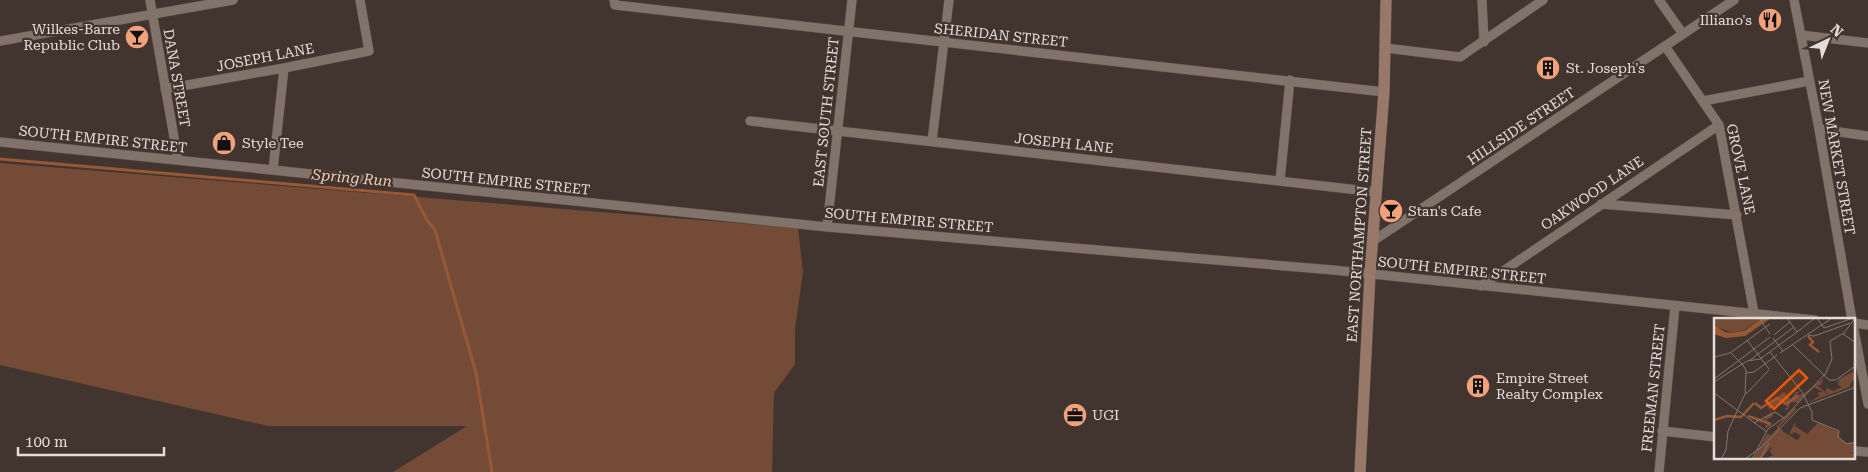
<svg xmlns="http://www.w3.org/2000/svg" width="1868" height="472" font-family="'Roboto Serif',serif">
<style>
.green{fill:#744b37}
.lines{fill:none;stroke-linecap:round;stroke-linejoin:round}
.stream{stroke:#985835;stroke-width:3}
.minor-casing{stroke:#5d524c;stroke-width:10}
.secondary-casing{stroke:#5d524c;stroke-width:12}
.minor{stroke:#81726a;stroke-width:9}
.secondary{stroke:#987969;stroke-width:11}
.labels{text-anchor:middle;stroke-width:4.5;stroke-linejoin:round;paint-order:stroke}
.poi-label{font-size:14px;fill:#e5dcd8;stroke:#42342e;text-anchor:start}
.street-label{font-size:14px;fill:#e5dcd8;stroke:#42342e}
.water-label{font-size:15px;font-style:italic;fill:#f2ccb8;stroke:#42342e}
.inset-river{fill:none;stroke:#985835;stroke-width:2.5}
.inset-road{fill:none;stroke:#837772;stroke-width:1}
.view{fill:#e8590c;fill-opacity:0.15;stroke:#e8590c;stroke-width:2.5}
.inset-edge{fill:none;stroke:#e5dcd8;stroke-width:2.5}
</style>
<rect width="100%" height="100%" fill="#42342e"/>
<path class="green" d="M0,163L798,228L803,272L795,329V364L774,393L772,472H393L467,426H268L0,365Z"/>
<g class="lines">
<path class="stream" d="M0,159L414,195L427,220L435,230L476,373L492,472"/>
<g class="minor-casing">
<path id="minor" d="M150,0L178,160
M614,0L615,5L1384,92
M1482,0L1484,42
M1659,0L1683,34
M1794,0L1819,129L1852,320
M1801,35L1868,43
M0,41L233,0
M1665,46L1719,125L1754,313
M1385,48L1460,57L1543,0
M165,89L284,68L369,51L360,0
M1703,101L1809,81
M750,121L1376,192
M1819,129L1868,136
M932,141L949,0
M0,142L827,227L1333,270L1815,320
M273,170L284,68
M1280,181L1290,80
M1601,204L1737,215
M827,227L852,0
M1373,241L1734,0
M1481,286L1719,125
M1854,323L1868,325
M1854,330L1868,404
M1662,431L1716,437
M1854,451L1868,452
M1659,472L1675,306"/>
</g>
<g class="secondary-casing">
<path id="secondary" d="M1360,472L1370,274L1384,92L1386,0"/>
</g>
<use href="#minor" class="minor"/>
<use href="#secondary" class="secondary"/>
</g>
<defs>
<g id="restaurant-disc" transform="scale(1.25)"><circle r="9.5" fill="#f0a27a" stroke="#42342e"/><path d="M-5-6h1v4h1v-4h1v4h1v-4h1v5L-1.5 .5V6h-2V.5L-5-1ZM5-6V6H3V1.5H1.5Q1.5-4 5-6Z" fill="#111"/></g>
<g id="bar-disc" transform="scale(1.25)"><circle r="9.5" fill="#f0a27a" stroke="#42342e"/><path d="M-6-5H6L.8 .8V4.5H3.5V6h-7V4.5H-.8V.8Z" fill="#111"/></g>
<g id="building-disc" transform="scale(1.25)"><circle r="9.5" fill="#f0a27a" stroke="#42342e"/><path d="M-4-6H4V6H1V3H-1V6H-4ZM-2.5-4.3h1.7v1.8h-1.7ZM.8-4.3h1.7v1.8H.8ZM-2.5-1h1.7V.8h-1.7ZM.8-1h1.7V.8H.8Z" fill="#111"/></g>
<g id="shop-disc" transform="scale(1.25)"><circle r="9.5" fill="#f0a27a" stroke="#42342e"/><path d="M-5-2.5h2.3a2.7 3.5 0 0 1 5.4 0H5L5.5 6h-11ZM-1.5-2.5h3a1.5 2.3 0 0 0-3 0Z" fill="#111"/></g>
<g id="office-disc" transform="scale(1.25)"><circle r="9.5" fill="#f0a27a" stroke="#42342e"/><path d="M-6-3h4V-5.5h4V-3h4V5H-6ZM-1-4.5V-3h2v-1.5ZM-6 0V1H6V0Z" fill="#111"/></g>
</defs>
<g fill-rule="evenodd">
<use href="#restaurant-disc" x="1770" y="20"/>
<use href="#bar-disc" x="137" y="37"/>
<use href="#building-disc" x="1548" y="68"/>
<use href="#shop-disc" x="224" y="143"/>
<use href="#bar-disc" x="1391" y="211"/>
<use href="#building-disc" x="1478" y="386"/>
<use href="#office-disc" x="1075" y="415"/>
</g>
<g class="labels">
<g class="poi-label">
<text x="1752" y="25" text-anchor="end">Illiano's</text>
<text x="120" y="34" text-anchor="end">Wilkes-Barre<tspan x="120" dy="16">Republic Club</tspan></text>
<text x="1566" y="73">St. Joseph's</text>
<text x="242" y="148">Style Tee</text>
<text x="1408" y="216">Stan's Cafe</text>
<text x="1496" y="383">Empire Street<tspan x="1496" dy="16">Realty Complex</tspan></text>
<text x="1092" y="420">UGI</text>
</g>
<g class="street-label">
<text transform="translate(1001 35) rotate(6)" y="5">SHERIDAN STREET</text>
<text transform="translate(265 57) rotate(-11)" y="5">JOSEPH LANE</text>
<text transform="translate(177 78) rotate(80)" y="5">DANA STREET</text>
<text transform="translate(826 112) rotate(-84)" y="5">EAST SOUTH STREET</text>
<text transform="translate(1521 126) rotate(-34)" y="5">HILLSIDE STREET</text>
<text transform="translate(103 139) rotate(6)" y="5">SOUTH EMPIRE STREET</text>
<text transform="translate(1064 143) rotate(6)" y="5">JOSEPH LANE</text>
<text transform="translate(1837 157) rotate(80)" y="5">NEW MARKET STREET</text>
<text transform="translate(1741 169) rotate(78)" y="5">GROVE LANE</text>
<text transform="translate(506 181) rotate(6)" y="5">SOUTH EMPIRE STREET</text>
<text transform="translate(1592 193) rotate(-34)" y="5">OAKWOOD LANE</text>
<text transform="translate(909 220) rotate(5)" y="5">SOUTH EMPIRE STREET</text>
<text transform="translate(1359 235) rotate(-86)" y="5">EAST NORTHAMPTON STREET</text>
<text transform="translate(1462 270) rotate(6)" y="5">SOUTH EMPIRE STREET</text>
<text transform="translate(1653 388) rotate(-84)" y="5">FREEMAN STREET</text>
</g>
<g class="water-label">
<text transform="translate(352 178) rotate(5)" y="5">Spring Run</text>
</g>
</g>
<g transform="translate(1714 318)">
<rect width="141" height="141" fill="#42342e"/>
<path d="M0,0H48L32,11L19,15L2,9ZM139,54L141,60L135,68L141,67L115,77L111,73L113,70L119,73L128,69L124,67L125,61ZM110,60L107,67H103L114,77L94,85L105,78L104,74H109L100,69L83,85L77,84L74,92L70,91L74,89L67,84L56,91L59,98L64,95L51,103L58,107L50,111L53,106L49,104L45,108L48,104L44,103L51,102L50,99L57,95L53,87L70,74L77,81L82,74L86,73L83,77L89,76L110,60L118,64ZM79,90L83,91L65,109L70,114L83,122L87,118L81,114L75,117L81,104V108L93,116L104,105L125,114L124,118L132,125L141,124V133L137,135H141V141H51L59,137L56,134L58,128L47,141H39L53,116L57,117L64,110L61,107L64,108Z" fill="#744b37"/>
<path d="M48,0H57L31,18L12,20L0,16V7L11,14L19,15L32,12Z" fill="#985835"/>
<path class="inset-river" d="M94,18L99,24L96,27L105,34M41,85L47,90L63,80L72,86L84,78M34,98L57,106M0,102L13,98L27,99L40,85"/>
<path class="inset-road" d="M45,0L56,16M73,0L83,14M103,0L110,10L139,0M83,14L101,0M129,16L142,25M60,17L76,4M94,17L100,18L136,5M59,20L69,33M33,22L55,51M79,27L115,62H122L140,49M56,34L88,74L98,94V102L125,113L124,119L133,126L142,124M17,35L28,46M66,35L118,0M0,39L16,35L56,6M36,42L80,9M32,55L40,54L63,37M111,57L118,41L116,23L130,15L141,0M0,61L56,19M0,64L33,43L46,41L83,14M0,75L53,114M32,76L55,52M40,105L61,94L70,100M7,141L12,132L14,113L31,76L32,52L28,46M31,141L49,128L86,90L142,69M38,141L54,111L71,99L111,56M46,141L55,125"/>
<path class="view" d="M85,52L93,60L60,91L52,83Z"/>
<rect width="141" height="141" class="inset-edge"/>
</g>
<g transform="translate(1828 40) rotate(43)" stroke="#42342e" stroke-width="4" paint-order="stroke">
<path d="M0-4L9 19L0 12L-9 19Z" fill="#e5dcd8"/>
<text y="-8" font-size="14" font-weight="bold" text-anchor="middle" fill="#e5dcd8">N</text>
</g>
<path d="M18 447v8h146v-8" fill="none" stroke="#e5dcd8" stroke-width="2.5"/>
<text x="25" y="447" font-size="15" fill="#e5dcd8" stroke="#42342e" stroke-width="4" paint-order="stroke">100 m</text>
</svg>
